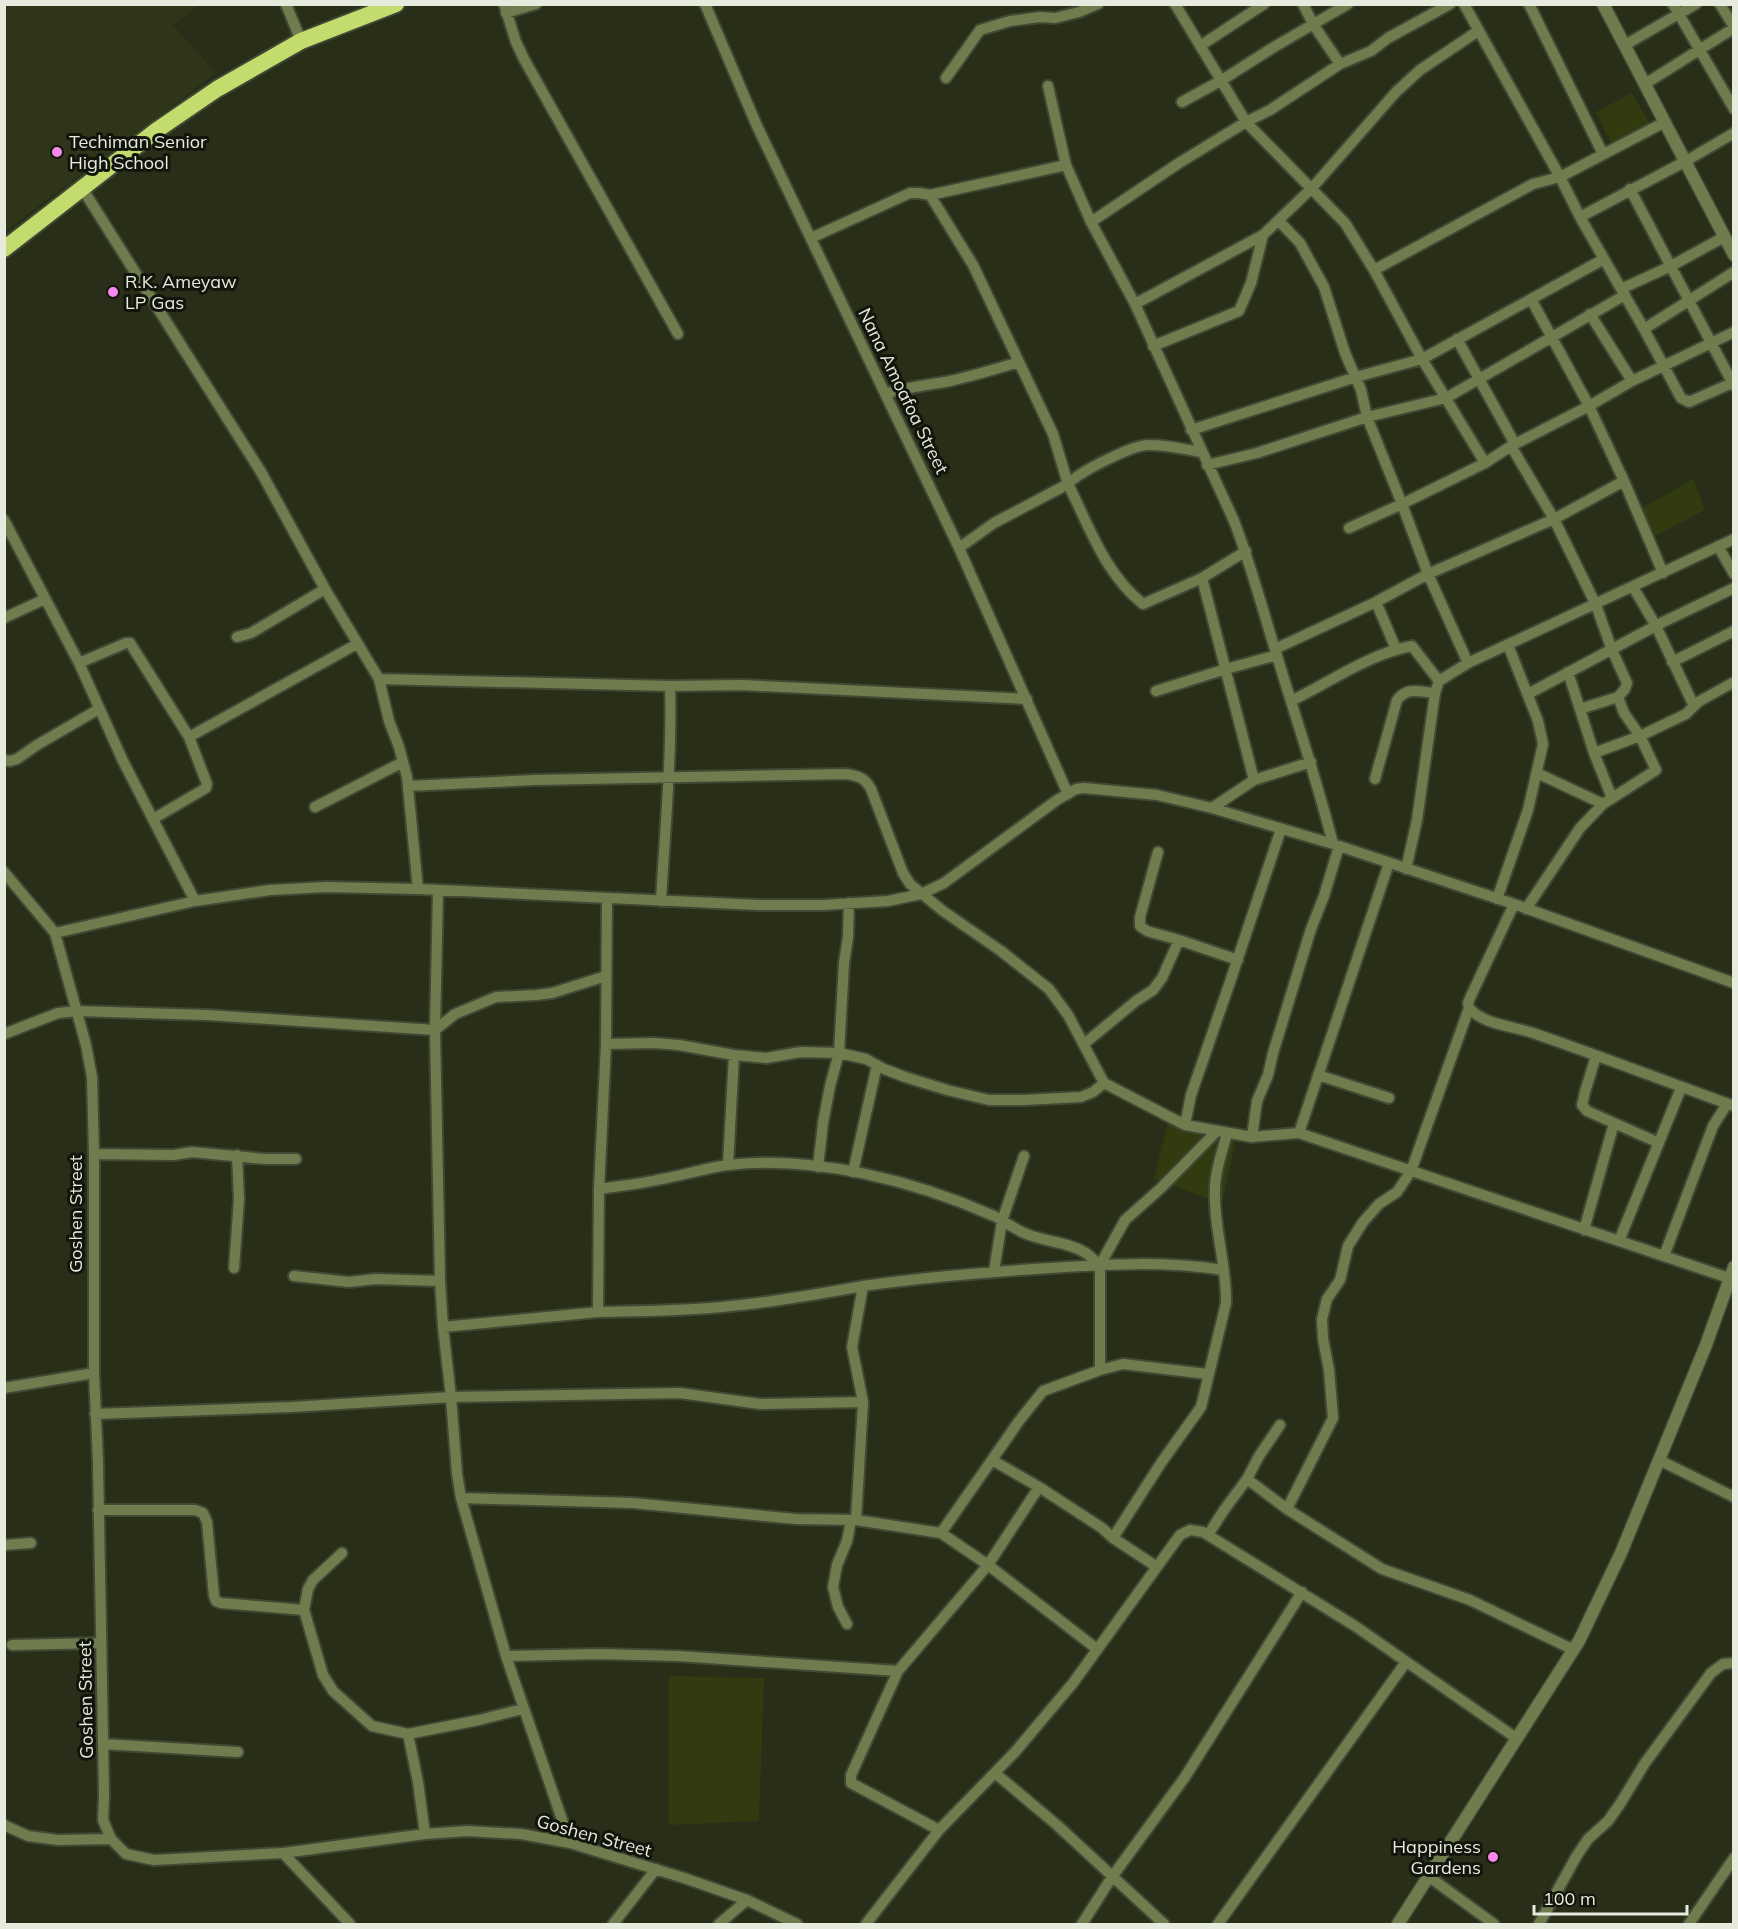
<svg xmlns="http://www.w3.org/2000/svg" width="1738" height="1929" font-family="Mulish,sans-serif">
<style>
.built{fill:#2e3518}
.garden{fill:#313b0f}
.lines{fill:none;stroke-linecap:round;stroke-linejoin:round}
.minor-casing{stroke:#434834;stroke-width:14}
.tertiary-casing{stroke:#434834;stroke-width:15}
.trunk-casing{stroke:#434834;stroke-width:20}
.minor{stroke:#707c4e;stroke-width:10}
.tertiary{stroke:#707c4e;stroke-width:12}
.trunk{stroke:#c2dd6e;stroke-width:16}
.poi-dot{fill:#f688ec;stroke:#12150b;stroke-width:2}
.labels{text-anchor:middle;stroke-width:6;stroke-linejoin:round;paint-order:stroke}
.poi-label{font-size:18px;fill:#e7ebdd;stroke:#12150b;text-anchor:start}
.street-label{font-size:18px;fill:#e7ebdd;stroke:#12150b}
</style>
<rect width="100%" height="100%" fill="#282e18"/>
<path class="built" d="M5,4L200,5L173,25L216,73L5,231Z"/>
<path class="garden" d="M1632,93L1651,126L1612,145L1596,112Z
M1693,479L1705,510L1653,537L1642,508Z
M1169,1118L1236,1139L1222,1204L1154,1178Z
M669,1676L764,1678L759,1821L669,1825Z"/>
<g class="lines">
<g class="minor-casing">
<path id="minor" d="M286,4L301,41
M504,4L516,42L524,59L678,334
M705,4L757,126L959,548L1068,794
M1175,4L1246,122L1345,223L1374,270L1422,359L1485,463
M1303,4L1313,24L1340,64
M1464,4L1560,177L1580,217L1644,329L1681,398L1689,402L1732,383
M1529,4L1603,154
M1673,4L1734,109
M1720,4L1734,27
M506,13L536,4
M1625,45L1696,4
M1200,46L1264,4
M946,78L980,30L1010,21L1040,17L1055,18L1079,12L1098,4
M1645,84L1734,28
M1048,86L1066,165
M1182,102L1222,80L1274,47L1348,4
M82,188L261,472L325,589L379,679
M1630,189L1734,386
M930,195L973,265L1053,434L1068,484L994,523L959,548
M1580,217L1686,161L1734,133
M1279,221L1300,243L1324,287L1345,353L1361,390L1367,417L1402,504L1428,574L1468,663
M1091,222L1179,163L1246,122L1270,110L1340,64L1371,51L1388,38L1450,4
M811,238L910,193H919L930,195L1066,165L1091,222L1135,304L1234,521C1251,565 1263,611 1277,656C1296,719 1317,780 1333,844
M1374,270L1533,184L1560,177L1665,122
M1621,289L1671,266L1724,237
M1531,299L1589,406L1624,481L1663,573
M1135,304L1263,235
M1590,314L1632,381
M1644,329L1734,272
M1457,339L1515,444
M1153,346L1239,311L1251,283L1263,235L1312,188L1396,92L1420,70L1478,31
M885,394C907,387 929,385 950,381C973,376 996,369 1019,362
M1191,430L1356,377L1422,359L1604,259
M1511,446L1554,519L1596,605L1612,650L1627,683L1625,689L1618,697L1624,713L1640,736L1594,753
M1201,452C1184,449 1166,445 1149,445C1134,444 1079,472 1068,484C1089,526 1105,574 1143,604L1202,578L1246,551
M1207,465L1257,453L1367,417L1446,398L1625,295
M4,520L79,663L123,761L195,901
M1349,528L1402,504L1485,463L1511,446L1589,406L1632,381L1734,332
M1718,546L1734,574
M1202,578L1254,780
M1633,587L1656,626L1694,706
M1376,602L1396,649
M4,618L45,599
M237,637L251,633L325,589
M1275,649L1376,602L1428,574L1554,519L1624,481
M1672,662L1734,631
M79,663L126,643H130L189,737L207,784L206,788L153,819
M1568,672L1594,753L1612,798
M1156,691L1226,669L1277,655
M1528,694L1661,623L1734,588
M1291,701C1331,682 1368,654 1412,646L1439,681
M1580,709L1618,697
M189,737L357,644
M4,760L10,761L17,759L37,745L99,709
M1537,773L1603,804
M1375,779L1397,700C1408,686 1419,692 1435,693
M408,786L535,780L846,774C859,776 865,778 871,789L903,873L910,884L943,911L1001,951L1049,989L1068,1015L1104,1083L1185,1125L1252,1137L1299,1133L1729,1278
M315,807L403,762
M1212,808L1254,780L1311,762
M1158,852L1140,917V926L1147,931L1179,940L1238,960
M1406,869L1417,820L1435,693L1439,681L1468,663L1734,539
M4,872L55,933L86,1045L92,1077L94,1154V1373L98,1462L104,1796L103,1820L111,1839L126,1854L154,1860L283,1853L425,1834L467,1831L521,1834L570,1843L684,1878L747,1900L797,1924
M418,889L407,777L399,747L389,721L379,679L670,686L741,685L1027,699
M1497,899L1528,810L1543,744L1538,721L1508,645
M661,901C665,829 672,757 670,686
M1526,909L1580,828L1603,804L1656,770L1640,736L1686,714L1698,702L1734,682
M55,933L195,901L270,890L326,887L418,889L758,905H824L888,901L921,894L944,883L1057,800L1076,789L1084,788L1157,795L1212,808L1333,844L1514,904L1734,983
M1469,1008C1484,1025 1513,1026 1533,1033C1600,1056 1667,1082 1734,1106
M4,1034L58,1013L77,1011L207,1015L435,1030L455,1014L496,997L536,995L552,993L606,976
M606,1044L654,1043L679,1045L734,1055L766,1058L801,1052L839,1053L866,1059L884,1069L905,1077L947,1090L989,1100H1024L1081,1097L1093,1092L1104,1083
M1084,1044L1136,1001L1153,990L1162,978L1179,940
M1596,1056L1585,1092L1582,1105L1587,1111L1659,1143
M1318,1075L1389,1098
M1185,1125L1191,1095L1231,979L1281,829
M1299,1133L1389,863
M1252,1137L1257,1101L1268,1075L1273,1053L1311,929L1324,896L1339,846
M94,1154L174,1155L192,1152L265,1159H296
M728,1165L734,1055
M818,1167L823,1123L830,1086L839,1053L844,963L848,937L849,903
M853,1172L877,1065
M599,1189C619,1186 641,1184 662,1179C684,1175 706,1168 728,1165C815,1155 915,1181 994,1216C1003,1221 1012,1227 1022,1232C1042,1242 1067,1241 1086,1253C1091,1257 1095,1261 1100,1265
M1584,1230L1614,1123
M1619,1241L1681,1088
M1664,1256L1713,1126L1727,1104
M234,1268L239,1199L237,1155
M994,1271L1002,1221L1024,1156
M294,1276L349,1282L375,1279L440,1281
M598,1312C642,1311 687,1311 731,1306C775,1302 819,1294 863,1286
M443,1327L598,1312L599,1189L606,1044L607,899
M1100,1370V1265L1125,1220L1161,1188L1216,1132
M4,1388L94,1373
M863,1402L852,1347L863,1286C925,1277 987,1272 1050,1268C1108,1264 1166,1261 1223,1270
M95,1414L292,1407L451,1397L443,1327L440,1281L435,1030L438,891
M992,1460L1039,1487
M1659,1460L1734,1497
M1247,1479L1287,1509L1382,1569L1470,1600L1574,1650
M461,1498L457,1474L451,1397L680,1393L760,1404L863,1402L856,1520L941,1533
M1287,1509L1333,1418L1329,1370L1323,1339L1322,1319L1327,1299L1340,1280L1348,1246L1363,1222L1379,1204L1397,1192L1411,1171L1469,1008L1468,1003L1470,998L1514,904
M98,1510H195L203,1513L207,1522L214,1596L216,1601L221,1603L304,1610
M856,1520L796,1519L633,1503L461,1498L506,1656L598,1654L678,1656L898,1671
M1208,1535L1224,1510L1247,1479L1259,1456L1280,1425
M1113,1538L1157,1567
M4,1545L31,1543
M342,1553L313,1580L308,1589L304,1610L323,1675L333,1691L372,1726L408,1734
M847,1624L838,1607L833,1587L837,1565L847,1541L851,1520
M12,1645L101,1643
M1097,1649L988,1565L941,1533L1019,1421L1043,1391L1100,1370L1123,1364L1207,1374
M506,1656L570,1843
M103,1744L238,1752
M995,1773L1057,1825L1164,1924
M4,1825L28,1836L58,1840L111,1839
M939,1830L851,1783V1775L898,1671L988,1565L1039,1487L1102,1528L1113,1538L1161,1463L1201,1407L1226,1303C1227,1265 1213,1226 1215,1188C1215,1170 1223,1150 1227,1133
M425,1834L418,1782L408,1734L479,1720L522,1709
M283,1853L350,1924
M1428,1876L1494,1924
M613,1924L656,1869
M719,1924L747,1900
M866,1924L939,1830L1015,1752L1073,1683L1180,1535L1190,1530L1203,1532L1355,1626L1516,1738
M1082,1924L1112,1877L1185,1777L1302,1592
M1218,1924L1406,1662
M1539,1924L1576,1857L1588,1839L1608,1821L1620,1804L1645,1763L1711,1673L1723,1664L1734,1663
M1689,1924L1734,1858"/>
</g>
<g class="tertiary-casing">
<path id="tertiary" d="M1603,4L1734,255
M1398,1924L1579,1641L1621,1553L1706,1345L1734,1267"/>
</g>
<g class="trunk-casing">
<path id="trunk" d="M4,249L157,130L217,89L301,41L396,4"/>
</g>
<use href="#minor" class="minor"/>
<use href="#tertiary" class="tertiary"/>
<use href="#trunk" class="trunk"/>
</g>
<g class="poi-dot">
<circle cx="57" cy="152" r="6"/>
<circle cx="113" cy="292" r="6"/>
<circle cx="1493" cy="1857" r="6"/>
</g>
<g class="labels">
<g class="poi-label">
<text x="69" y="148">Techiman Senior<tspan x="69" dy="21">High School</tspan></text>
<text x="125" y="288">R.K. Ameyaw<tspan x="125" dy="21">LP Gas</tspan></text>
<text x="1481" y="1853" text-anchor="end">Happiness<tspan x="1481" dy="21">Gardens</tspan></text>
</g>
<g class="street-label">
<text transform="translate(903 391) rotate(64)" y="6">Nana Amoafoa Street</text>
<text transform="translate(76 1214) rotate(-90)" y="6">Goshen Street</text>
<text transform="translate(86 1700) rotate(-91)" y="6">Goshen Street</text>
<text transform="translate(594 1836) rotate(15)" y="6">Goshen Street</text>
</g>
</g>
<rect width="1738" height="1929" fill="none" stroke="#e7ebdd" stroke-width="12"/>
<path d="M1534 1905v9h153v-9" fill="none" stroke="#e7ebdd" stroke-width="3"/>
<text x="1543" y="1905" font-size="18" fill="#e7ebdd" stroke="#12150b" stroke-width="4.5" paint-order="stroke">100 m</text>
</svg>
